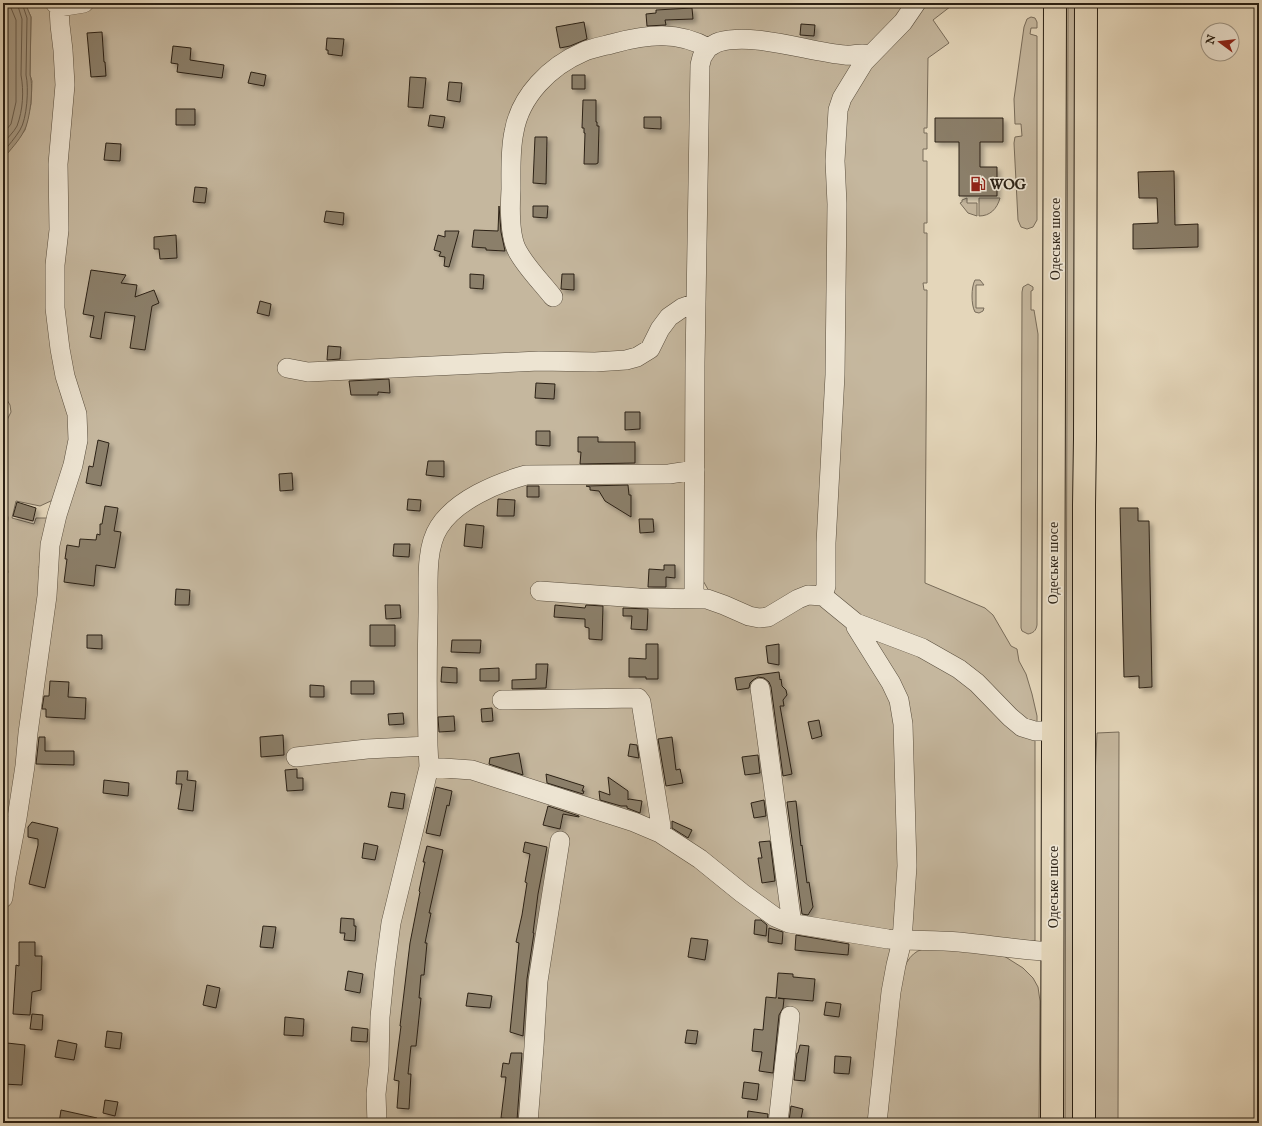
<svg xmlns="http://www.w3.org/2000/svg" width="1262" height="1126" font-family="'IM FELL English',serif">
<style>
.green{fill:#c5b79e;stroke:#786c5a}
.water{fill:#a59882;stroke:#746856}
.lines{fill:none;stroke-linecap:round;stroke-linejoin:round}
.shore{stroke:#685c4c;stroke-width:1}
.building{fill:#8b7f6b;stroke:#2b2115;filter:url(#shadow)}
.minor-casing{stroke:#594e3e;stroke-width:20}
.highway-casing{stroke:#2b2115;stroke-width:24}
.minor{stroke:#ede4d2;stroke-width:19}
.highway{stroke:#e4d6ba;stroke-width:22}
.labels{text-anchor:middle;stroke-width:3.5;stroke-linejoin:round;paint-order:stroke}
.poi-label{font-size:14px;font-weight:bold;fill:#2b2115;stroke:#ede4d2;text-anchor:start}
.street-label{font-size:14px;fill:#2b2115;stroke:#ede4d2}
</style>
<defs>
<filter id="shadow"><feDropShadow dx="3.5" dy="3.5" stdDeviation="2" flood-color="#0004"/></filter>
</defs>
<rect width="100%" height="100%" fill="#e4d6ba"/>
<filter id="stains"><feTurbulence type="fractalNoise" baseFrequency=".005" numOctaves="4"/><feColorMatrix values="0 0 0 0 .2 0 0 0 0 .09 0 0 0 0 .02 0 0 0 .5 -.17"/></filter>
<radialGradient id="worn" r=".72"><stop offset=".6" stop-color="#630" stop-opacity="0"/><stop offset="1" stop-color="#630" stop-opacity=".3"/></radialGradient>
<path class="green" d="M25,3H47L54,16L57,31L60,58L61,85L56,122L53,159L55,213L52,300L60,376L76,425L73,457L61,491L53,500L40,506L16,501L12,518L34,524L36,518H47C55,532 45,553 39,567L44,578V593L30,690L36,691L50,597L56,533L76,466L81,441L82,426L80,410L71,385L59,324L57,289L62,236V160L69,85L62,10L60,3H910C902,19 879,45 861,50C855,52 849,51 842,51L745,35L726,36L711,41L702,51L698,59L696,68L697,97L694,191L693,498L691,602L716,604L734,615L747,619L760,620L771,619L803,601L810,599H820L831,608L837,614L850,624L888,683L895,697L900,717L904,868L901,915L898,945L889,977L887,993L877,1083L874,1123H3V585L8,572L4,551L8,518L3,495V420H7L11,412L10,405L3,393V252L6,240L3,221V187L6,176L3,166V159L25,130L31,104L32,81L30,75L31,17Z
M924,3H955L933,20L949,43L928,58L927,128H924V133H927V149H923V161H927V223H924V233H927V283H923L924,290H927L925,583L985,608L993,615L1011,646L1017,649L1019,661L1026,674L1032,694L1037,716V722L1030,724L974,675L877,627L836,597L832,587L845,99Z
M1068,3H1078L1075,1123H1065Z
M1031,17L1035,18L1037,22V28H1031L1030,34L1037,36V220L1033,227L1027,229L1021,227L1018,220L1014,143L1015,137L1022,136L1021,124H1015L1014,99L1024,27L1027,19Z
M742,44L854,59L839,99L822,584L764,614L710,593L697,570L703,80L713,52Z
M967,198V203H977V216L968,213L960,203L962,202V200Z
M979,198H1000C997,209 990,216 979,216Z
M975,280H980L984,285H976V308H984L983,311L979,313L975,312C971,305 971,287 975,280Z
M1028,284L1033,287V290L1031,291V310H1034L1038,334L1037,625C1036,631 1033,633 1028,634L1022,631L1021,628V608L1022,292L1023,287Z
M859,627L940,660L1035,741V941L911,935L905,723Z
M1119,732L1118,1123H1095L1092,819L1095,777L1097,733Z
M936,948L1004,956L1023,968L1033,978L1038,987L1040,1001L1039,1123H886L899,982C903,969 908,953 923,949C927,948 932,948 936,948Z"/>
<path class="water" d="M3,3H25L31,17L30,75C34,86 30,121 24,131C19,141 10,150 3,159Z"/>
<g class="lines">
<path class="shore" d="M3,134L11,124L16,102V20L11,8V3
M3,144C7,138 14,132 17,126C23,110 24,91 21,75L22,19L17,3
M3,152C9,145 15,138 20,130C27,119 29,88 26,75L27,18L22,3"/>
</g>
<path class="building" d="M692,8L693,19L665,20L666,25L647,26L646,14L656,13V10Z
M584,22L587,39L570,46L560,48L556,27Z
M801,24L815,25L814,36L800,35Z
M102,32L104,62H105L106,76L91,77L87,33Z
M327,38L344,39L342,56L328,54V50H326Z
M173,46L191,48L190,60L224,65L222,78L177,72L178,64L171,63Z
M251,72L266,75L264,86L248,83Z
M572,75H585V89H572Z
M410,77L426,78L423,108L408,107Z
M449,82L462,83L460,102L447,100Z
M583,100H596V122H597V126H599L598,163L596,164H584L585,133H584V128H582Z
M176,109H195V125H176Z
M430,115L445,117L443,128L428,126Z
M644,117H661V129L644,128Z
M935,118H1003V142H980V167H997V196H959V142H935Z
M535,137H547L546,184L533,183Z
M106,143L121,144L120,161L104,160Z
M1174,171L1175,225L1198,224V247L1133,249V224L1158,223L1157,198H1139L1138,172Z
M195,187L207,188L205,203L193,202Z
M499,206L501,232L505,251L486,250V248L472,247L474,230L498,231Z
M533,206H548L547,218L533,217Z
M326,211L344,213L343,225L324,222Z
M445,231H459L449,267L444,266L445,257L439,256L441,252L434,250L438,235L445,237Z
M176,235L177,258L160,259L159,249H154V237Z
M91,270L126,275L121,283L137,285L135,297L154,290L159,303L152,306L145,350L130,348L135,316L105,312L101,339L90,337L94,316L83,314Z
M470,274L484,275L483,289L470,288Z
M562,274H574V290L561,289Z
M260,301L271,304L269,316L257,313Z
M328,346L341,347L340,359L327,360Z
M389,379L390,393L378,392V395H351L349,381Z
M536,383L555,384L554,399L535,398Z
M625,412H640V429L625,430Z
M536,431H550V446L536,445Z
M578,437H598V442H635V463L580,464L581,452H578Z
M98,440L109,443L101,486L86,483L89,466L93,467Z
M428,461H444V477L426,475Z
M292,473L293,490L280,491L279,474Z
M628,485L629,495H631V517L605,501L599,491L590,490V487L586,486Z
M527,486H539V497H527Z
M408,499L421,500L420,511L407,510Z
M498,499L515,500L514,516H497Z
M17,502L36,508L33,521L13,516Z
M105,506L118,508L114,531L121,532L115,568L96,565L94,586L64,582L67,559H65L67,545L79,547L80,539L96,540L97,534L100,535V524H102Z
M1120,508H1138V521H1149L1152,687L1139,688V676L1124,677Z
M639,519H653L654,532L640,533Z
M466,524L484,526L482,548L464,546Z
M394,544H410L409,557L393,556Z
M664,565H675V578L666,577V587H648L649,569L664,570Z
M176,589L190,590L189,605H175Z
M385,605H400L401,618L386,619Z
M555,605L585,608L586,605L603,606L602,640L589,639V628L585,627V619L554,617Z
M623,608L648,609L647,630L631,629L632,616H623Z
M370,625H395V646H370Z
M87,635H102V649L87,648Z
M452,640H481L480,653L451,652Z
M646,644H658V679H646V677H629V658L646,659Z
M779,644V665L768,663L766,646Z
M536,664H548L546,688L512,689V680L536,679Z
M442,667L457,668V683L441,682Z
M499,668V681H480V669Z
M779,672L780,680L781,679L782,686L786,690L787,695L783,700L784,706H780L792,774L783,776L771,687L769,682L764,678L758,677L753,680L750,683L749,688L737,690L735,678Z
M50,681L69,682L68,697L86,698L85,719L46,717V709H42L44,696H49Z
M351,681H374V694H351Z
M310,685L324,686V697H310Z
M492,708L493,721L482,722L481,709Z
M403,713L404,724L389,725L388,714Z
M454,716L455,731L439,732L438,717Z
M819,720L822,736L812,739L808,722Z
M283,735L284,755L261,757L260,737Z
M39,737H45V751H74V765L36,764Z
M672,737L676,770L680,769L683,783L666,786L658,739Z
M630,744L637,745L639,758L628,756Z
M519,753L523,775L489,764L490,758Z
M758,755L760,773L745,775L742,757Z
M297,769V778H303V790L287,791L285,770Z
M177,771H188L187,780L196,781L193,811L178,809L182,784H176Z
M546,774L584,786L582,791H584L583,794L547,783Z
M608,777L628,791V800L629,799L642,801L640,813L627,808V806H621L600,800L599,791L610,795Z
M104,780L129,783L128,796L103,793Z
M436,787L452,791L449,806L447,805L440,836L426,833Z
M391,792L405,794L403,809L388,807Z
M764,800L766,816L754,818L751,803Z
M796,801L801,846L802,845L807,883L809,882L813,907L808,915L802,914L787,802Z
M548,806L579,816V817L563,814L560,829L543,825Z
M672,821L692,830L688,838L672,828Z
M32,822L58,828L45,888L29,884L38,845V839L28,837V827Z
M770,841L775,881L762,883L758,858H762L759,842Z
M525,842L547,847L538,894L533,933H534L527,979L523,1036L510,1032L519,943L516,942L522,915L527,883L525,882L530,854L523,852Z
M364,843L378,846L375,860L362,858Z
M427,846L443,850L429,913H431L425,943H427L424,975H421L419,998H421L416,1046H411L408,1074H411L409,1109L397,1108L399,1081L394,1080L401,1026H400L410,943L420,892L419,891L425,862H423Z
M341,918L354,919V926H356L355,941L344,940L345,933H340Z
M755,920H761L767,925L766,936L754,934Z
M263,926L276,927L273,948L260,947Z
M769,928L783,932L782,944L768,942Z
M796,935L849,944L848,955L795,950Z
M691,938L708,940L705,960L688,957Z
M19,942H35V956H42L41,990L32,992L30,1015L13,1014L16,965L19,966Z
M348,971L363,974L360,993L345,990Z
M778,973L793,974V977L815,979L813,1001L778,998L784,999L783,1008L779,1015L773,1073L759,1071L762,1052L752,1051L754,1029L763,1030L766,997L776,998Z
M207,985L220,988L216,1008L203,1005Z
M468,993L492,996L490,1008L466,1006Z
M826,1002L841,1004L839,1017L824,1015Z
M32,1014L43,1015L42,1030L30,1029Z
M285,1017L304,1019L303,1036L284,1035Z
M352,1027L368,1029L367,1042L351,1041Z
M687,1030L698,1031L696,1044L685,1043Z
M107,1031L122,1033L120,1049L105,1047Z
M58,1040L77,1044L74,1060L55,1057Z
M7,1043L25,1045L22,1085L3,1084Z
M800,1045L809,1046L805,1081L794,1080L797,1053H798Z
M511,1053H522L517,1120L501,1118L506,1077H501L503,1063L509,1064Z
M835,1056L851,1057L849,1074L834,1073Z
M744,1082L759,1084L757,1100L742,1098Z
M105,1100L118,1102L115,1116L103,1113Z
M791,1106L803,1109L800,1123L789,1121Z
M61,1110L97,1118L96,1123H59Z
M748,1111L768,1114L767,1123H747Z"/>
<g class="lines">
<g class="minor-casing">
<path id="minor" d="M59,7L84,3
M553,297C542,283 527,268 518,252C509,237 510,206 511,189C511,170 510,150 514,132C520,96 550,66 583,52C592,48 604,46 615,43C648,34 678,31 708,48C712,46 715,43 719,42C754,32 809,52 845,55C854,56 862,52 869,55
M287,368L308,372L539,361L595,362L626,360L637,357L650,349L660,329L669,317L682,308L696,303
M540,591L639,598L707,599L724,605L749,616L759,618L768,617L798,599L808,595L823,596
M694,599L695,363L700,65L702,57L708,48
M856,623L922,648L959,669L977,683L1010,717L1022,727L1035,731H1053
M760,688L791,917L789,923
M502,700L638,698L641,702L661,826L660,833
M428,746C427,703 427,659 428,616C429,589 424,550 439,527C456,500 497,483 526,475L669,474L695,470
M296,757L367,749L428,746L429,767L391,923L385,968L380,1017L379,1066L376,1094L377,1123
M429,767L472,770L634,822L660,833L700,859L742,893L775,917L789,923L888,939C912,941 935,940 959,942C990,945 1021,950 1053,952
M3,898L6,876L17,818L25,766L28,733L47,596L50,545L57,515L73,465L78,440L77,414L65,376L60,349L55,308V265L59,230L58,164L65,85L63,50L60,25L59,7L55,3
M528,1123L534,1047L538,981L560,841
M778,1123L790,1016
M877,1123L891,992L896,965L902,941L907,866L903,724L899,700L891,683L856,627V623L823,596L826,586V543L835,375L837,204L835,161L838,110L842,98L864,62L903,22L916,3"/>
</g>
<g class="highway-casing">
<path id="highway" d="M1052,1123L1055,3
M1084,1123V505L1085,439L1086,3"/>
</g>
<use href="#minor" class="minor"/>
<use href="#highway" class="highway"/>
</g>
<defs>
<g id="fuel-bare" transform="scale(1.2)"><path d="M-5.5-6h7V0h2V4h1.3V-2.5L3-4.5l.8-.8L6-3V5H2.5V1h-1V6h-7ZM-4.2-4.7v3.2H.2V-4.7Z" fill="#8f2418" stroke="#ede4d2" stroke-width="2.5" paint-order="stroke"/></g>
</defs>
<g fill-rule="evenodd">
<use href="#fuel-bare" x="978" y="184"/>
</g>
<g class="labels">
<g class="poi-label">
<text x="990" y="189">WOG</text>
</g>
<g class="street-label">
<text transform="translate(1055 239) rotate(-90)" y="5">Одеське шосе</text>
<text transform="translate(1053 563) rotate(-90)" y="5">Одеське шосе</text>
<text transform="translate(1053 887) rotate(-90)" y="5">Одеське шосе</text>
</g>
</g>
<rect width="1262" height="1126" fill="none" stroke="#e4d6ba" stroke-width="16"/>
<rect x="4" y="4" width="1254" height="1118" fill="none" stroke="#2b2115" stroke-width="2"/>
<rect x="8" y="8" width="1246" height="1110" fill="none" stroke="#2b2115"/>
<g transform="translate(1220 42) rotate(285)"><circle r="19" fill="#ede4d2" stroke="#9f9686"/>
<path d="M0-3L7 15L0 10L-7 15Z" fill="#8f2418"/>
<text y="-6" font-size="11" font-weight="bold" text-anchor="middle" fill="#2b2115">N</text>
</g>
<rect width="100%" height="100%" filter="url(#stains)"/>
<rect width="100%" height="100%" fill="url(#worn)"/>
</svg>
